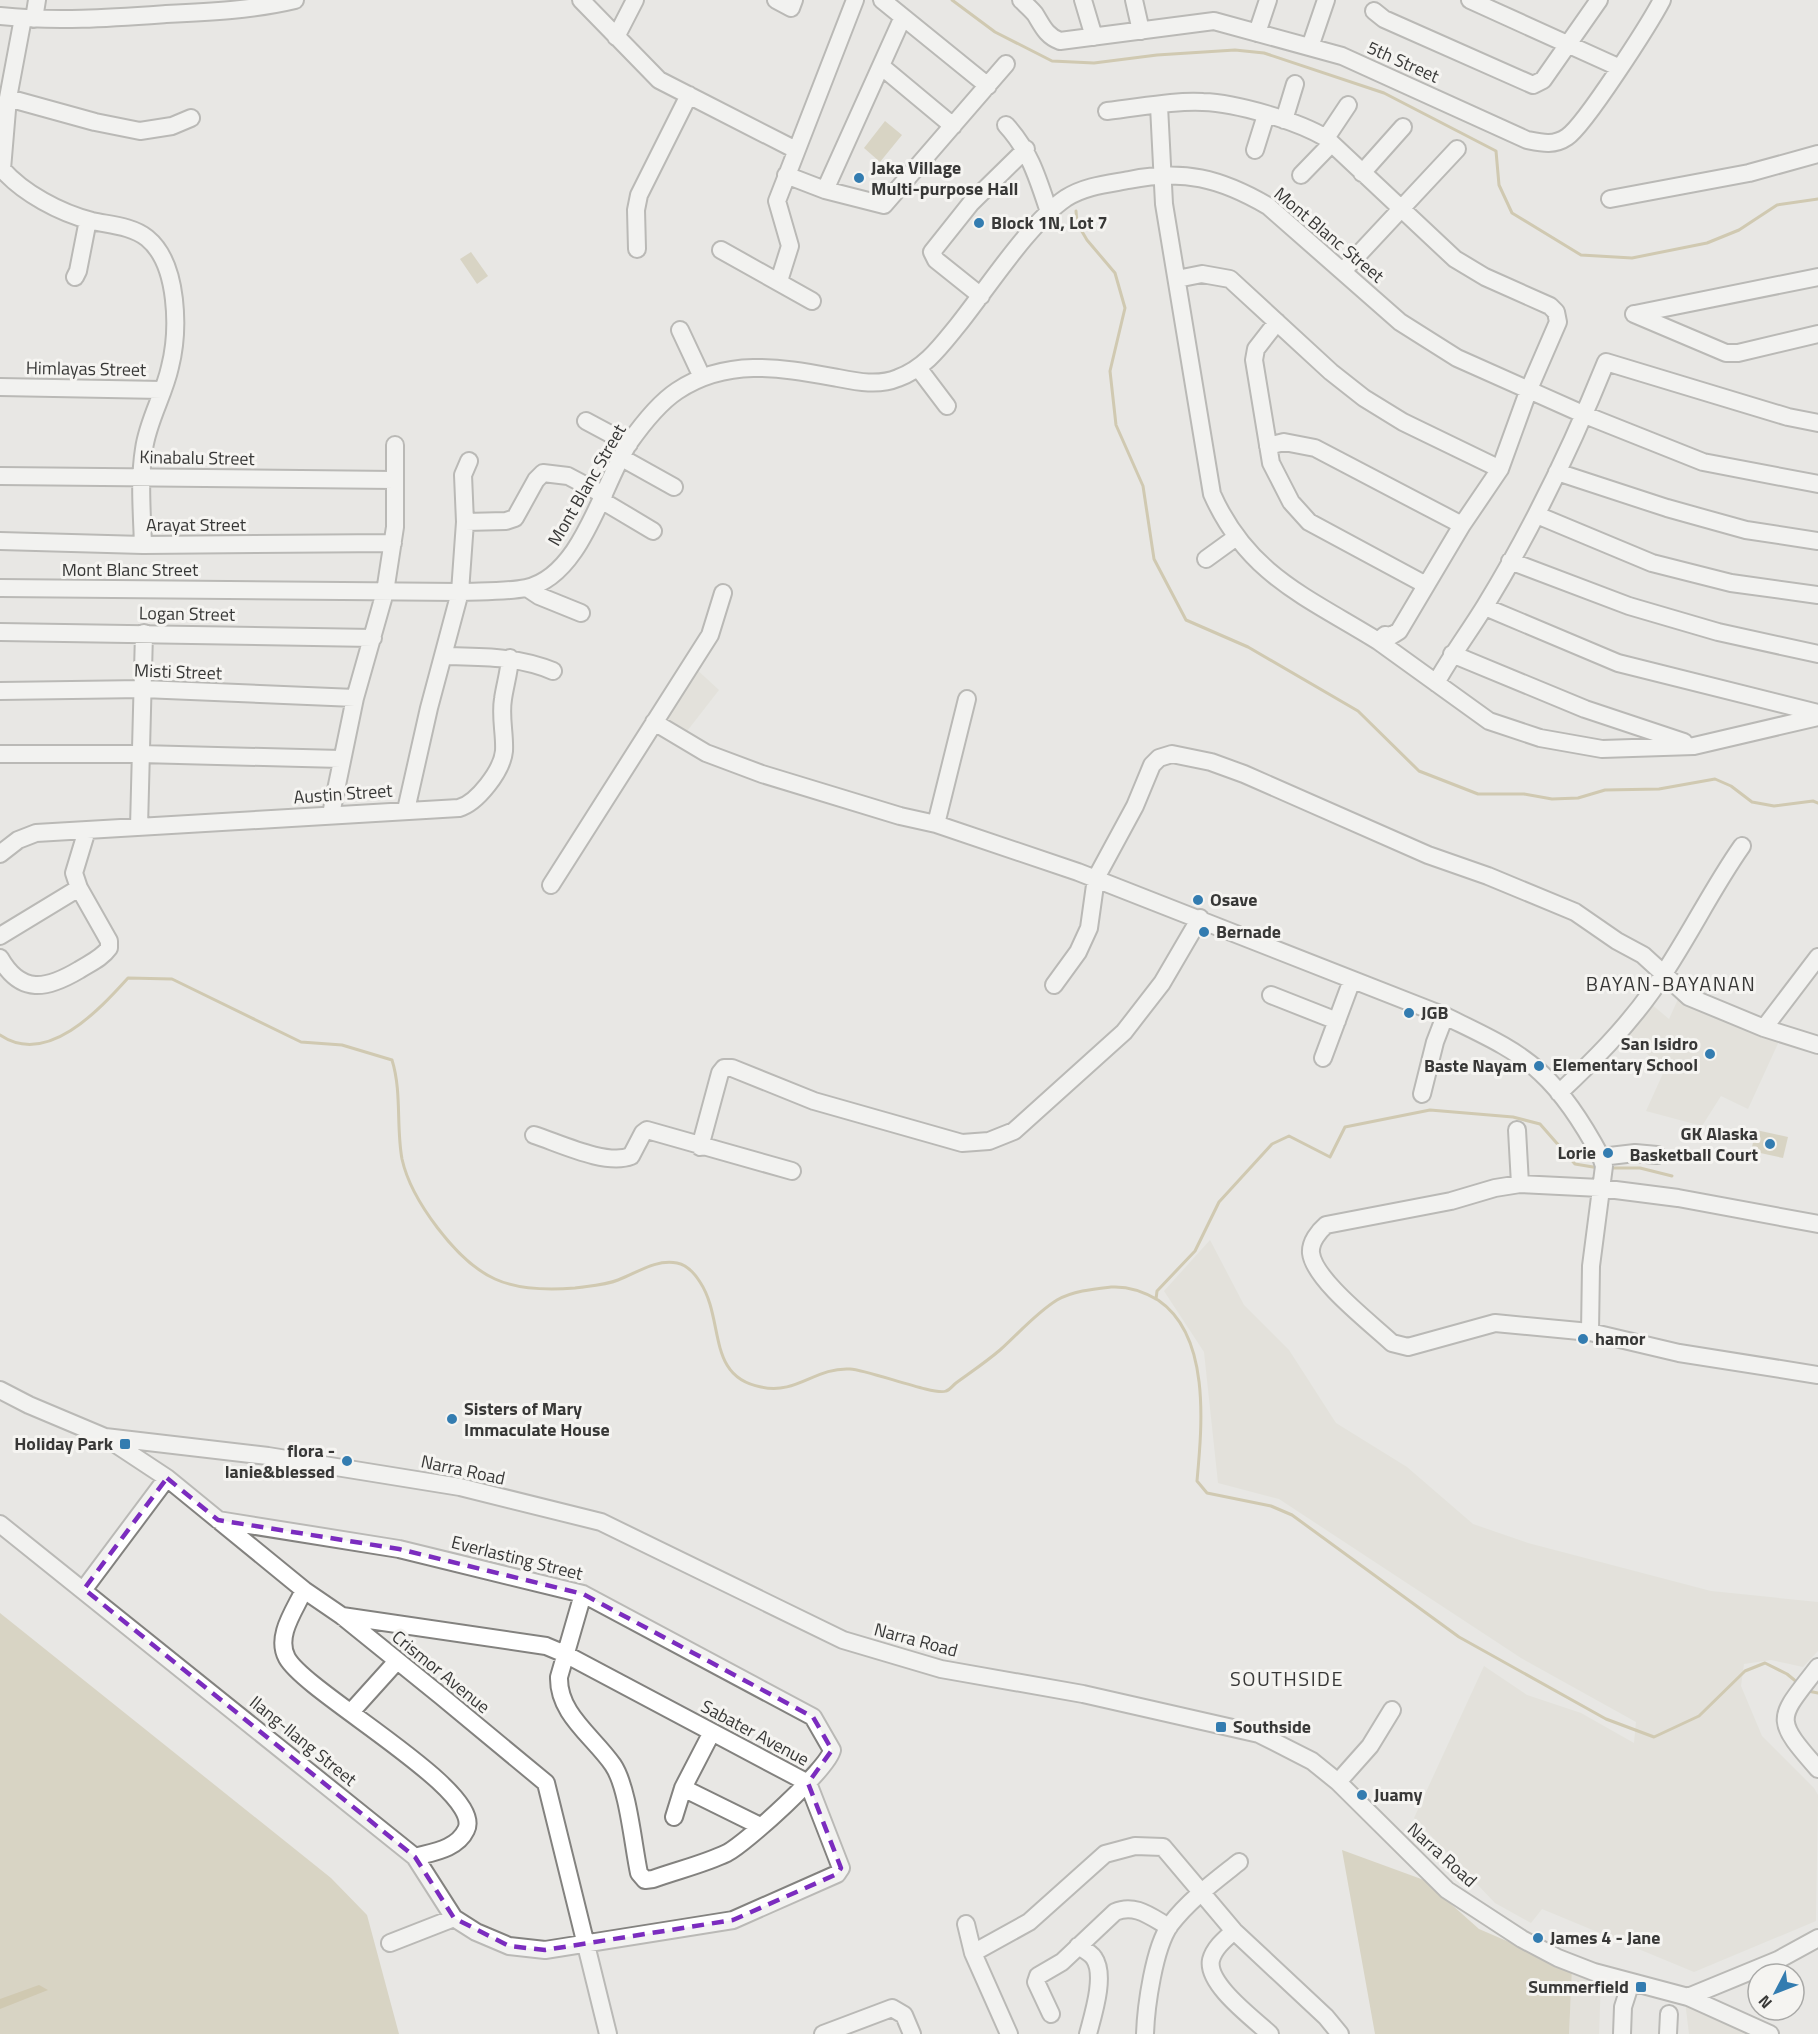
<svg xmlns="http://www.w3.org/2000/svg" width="1818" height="2034" font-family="'Titillium Web',sans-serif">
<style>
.built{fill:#dddad0}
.green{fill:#c6bc9e}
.water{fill:#b3a474}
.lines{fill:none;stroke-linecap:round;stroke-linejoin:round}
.stream{stroke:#b3a474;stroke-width:3}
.minor-casing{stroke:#83827f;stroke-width:20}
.minor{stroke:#fff;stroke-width:16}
.marked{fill:none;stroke:#7b2cbf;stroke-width:4.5;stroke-dasharray:12 8;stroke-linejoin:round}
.poi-dot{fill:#337cb0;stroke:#f5f4f1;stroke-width:2}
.labels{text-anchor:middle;stroke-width:6;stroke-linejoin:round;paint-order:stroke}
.street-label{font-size:18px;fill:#383837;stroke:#f5f4f1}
.poi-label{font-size:18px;font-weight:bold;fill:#383837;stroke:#f5f4f1;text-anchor:start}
.neighbourhood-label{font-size:20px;letter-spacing:1.5px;fill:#383837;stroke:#f5f4f1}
</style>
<rect width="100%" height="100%" fill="#e8e7e4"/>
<path class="built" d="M694,667L719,690L684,735L661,720Z
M1679,997L1780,1039L1748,1109L1721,1096L1702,1126L1646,1111L1665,1069L1626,1036L1650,1003L1669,1019Z
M1210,1240L1244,1305L1289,1350L1336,1423L1407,1467L1473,1524L1528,1543L1711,1591L1818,1602V1651L1803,1667L1771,1660L1744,1664L1741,1686L1762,1736L1814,1788L1818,1795L1816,1921L1694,1972L1542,1909L1531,1923L1495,1903L1414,1818L1484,1666L1527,1695L1581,1713L1634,1743L1636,1722L1521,1658L1279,1499L1218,1483L1204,1352L1164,1291Z
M1572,1969L1601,1979L1599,2034H1569Z
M1685,2001L1710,2004L1779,2034H1689Z"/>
<path class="green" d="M885,121L902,135L880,162L864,148Z
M471,252L488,276L477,284L460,259Z
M1756,1130L1788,1137L1783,1158L1751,1151Z
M0,1613L331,1878L367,1915L399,2034H0Z
M1342,1850L1424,1880L1479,1929L1572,1969L1569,2034H1375Z"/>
<path class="water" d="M39,1985L48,1990L0,2009V1999Z"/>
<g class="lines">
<path class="stream" d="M952,0L995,32L1052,61L1094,63L1157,55L1235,50L1264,53L1384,93L1496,151L1499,185L1512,213L1581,255L1632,258L1707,243L1739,230L1777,205L1818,199
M1076,211L1077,223L1087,240L1115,273L1125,308L1110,371L1116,425L1143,486L1154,559L1186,620L1248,647L1358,711L1419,771L1478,794H1524L1552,799L1578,798L1605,790L1659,789L1715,779L1731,786L1752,802L1774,806L1813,801L1818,803
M0,1035C47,1067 99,1010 128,978L172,979L301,1042L342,1045L392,1060C402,1092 396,1127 402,1159C411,1200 457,1262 495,1279C519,1290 550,1290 575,1288C589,1286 606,1285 618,1280C637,1273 655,1259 677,1263C687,1265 695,1274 700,1282C725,1320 706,1377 761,1387C797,1395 815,1367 850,1369C869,1370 935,1396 946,1391C950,1390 952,1386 956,1383C971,1372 986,1362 1000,1350C1018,1334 1036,1313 1057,1300C1073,1291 1093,1289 1111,1287C1128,1286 1143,1291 1158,1300C1211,1336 1202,1426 1197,1481L1207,1493L1271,1506L1292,1515L1459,1637L1606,1719L1654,1737L1699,1716L1745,1671L1765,1663L1787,1674L1798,1683
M1609,1168H1640L1672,1176
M1156,1299L1157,1291L1195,1251L1219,1202L1272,1144L1289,1136L1330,1157L1345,1127L1430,1110L1513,1117L1540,1124L1575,1164L1599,1168
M1808,1691L1818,1693"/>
<g class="minor-casing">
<path id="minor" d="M581,0L659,80L796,150
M776,0L791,8L794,0
M882,0L988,86
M1021,0C1025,4 1031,9 1035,14C1042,25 1046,36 1060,41L1214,21L1342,56L1527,140C1542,143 1554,146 1567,137C1585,125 1650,23 1662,0
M1083,0L1094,37
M1134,0L1141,31
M1470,0L1618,67
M1374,11L1384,19L1533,85L1543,80L1599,0
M0,16C56,22 110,18 166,14C210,12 253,10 295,0
M23,18L8,98L2,169C23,193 60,213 92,221C110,225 132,226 147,238C179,264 179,331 170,367C164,395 148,420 144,449C139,480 142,513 143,545
M34,19L37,0
M1257,33L1268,0
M616,37L635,0
M1310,47L1326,0
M881,66L953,126
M8,98L95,122L140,131L172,126L191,118
M1107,111C1137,108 1174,100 1203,102C1236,103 1298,121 1326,138L1455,259L1485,277L1550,306L1556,312L1558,322L1529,389L1500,469L1462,525L1399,631L1391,636L1385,635L1378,641C1307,597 1248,575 1212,494L1164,204L1159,106
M1284,120L1295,84
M1006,125C1030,151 1038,179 1049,212
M1326,138L1348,105
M1255,150L1266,115
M1362,173L1403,127
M786,175L825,190L884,205L1006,64
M1301,175L1331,144
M825,190L902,19
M1610,199L1749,173L1818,154
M637,249L636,210L639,195L689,95
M721,250L812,301
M1343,271L1457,149
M75,277L78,271L88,220
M1177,279L1202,274L1230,279L1331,372L1364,398L1403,422L1500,469
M779,281L790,246L777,201L855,0
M981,296L936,260L932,252L971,203L1026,149
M1634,314L1726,353H1738L1818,334
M1635,314L1818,277
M1277,322L1256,349L1254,360L1271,463L1291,502L1309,522L1426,585
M680,330L702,377
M919,369L947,406
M0,387L162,390
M586,421L629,444
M1268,446L1284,442L1315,448L1462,525
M622,458L674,487
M1557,472L1667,508L1746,530L1818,541
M0,476L394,480
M601,500L653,531
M1537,515L1652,563L1731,583L1818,595
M465,522L506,521L515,518L536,480L543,473L568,476L604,495
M0,541L143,545L393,543
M1206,559L1235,538
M1510,561L1629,606L1718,632L1818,654
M0,588L460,592C482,591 506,592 526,588C582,576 602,485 629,443C641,426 659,403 677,391C728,357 782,368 838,378C858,382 879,386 898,378C925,368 940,347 958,325C987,289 1029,223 1066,198C1085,186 1107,184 1129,180C1183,169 1220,178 1268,206L1400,322L1457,358L1585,415L1703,462L1818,484
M527,588L539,596L581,613
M1485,607L1618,663L1818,713
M0,632L373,638
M1378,641L1489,721L1540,738L1602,749L1694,746L1818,717
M1452,654L1585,709L1684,742
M444,656C482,657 517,656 553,671
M1436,683C1451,656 1469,632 1485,606C1532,529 1572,446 1606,362L1788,417L1818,423
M0,691L143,689L355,698
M654,722L706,753L762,774L900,816L936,824L1078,872L1445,1016C1477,1032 1515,1048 1541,1073C1566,1096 1585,1127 1601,1157L1604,1166L1591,1266L1590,1332L1679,1353L1818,1375
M0,754H140L341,759
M406,810L429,708L460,592L465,522L463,475L469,461
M331,814L355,698L385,592L395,527V445
M936,824L967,699
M139,827L144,633
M0,854L18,840L36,833L459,808C477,803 502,771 504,751C505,734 500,717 503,699C505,685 509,673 510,658
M551,885L710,635L723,593
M0,936L79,888
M0,958C21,995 47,989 79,970C90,963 102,958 109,948V941L79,888L74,873L87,830
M1054,985L1078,952L1089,928L1096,878L1135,806L1152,765L1159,758L1172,754L1211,762L1244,774L1428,855L1488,876L1575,912L1617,941L1643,955L1689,997L1764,1028L1818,1045
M1271,995L1337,1021
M1764,1028L1818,957
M1323,1058L1352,980
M1559,1093C1593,1061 1625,1029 1652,991C1685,945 1709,893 1742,846
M1422,1094L1435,1042L1445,1016
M1517,1130L1520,1184
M534,1135C559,1143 606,1166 631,1156L643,1133L647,1130L792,1171
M700,1147L720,1073L724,1068H732L814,1101L962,1143L989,1141L1014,1131L1124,1032L1162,983L1200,918
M1601,1157L1635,1153L1657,1155
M1590,1332L1495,1323L1408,1347L1392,1343C1372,1324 1314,1280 1311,1253C1310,1242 1319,1231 1326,1225L1451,1201L1495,1188L1520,1184L1600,1188L1678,1198L1818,1224
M0,1390L29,1405L105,1437L268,1456L460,1487L601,1522L843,1640L941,1669L1083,1694L1259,1734L1312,1761L1338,1782L1447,1890L1522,1939L1558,1958L1594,1972L1688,1997L1770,2034
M108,1439L167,1478L304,1590L342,1616L441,1696L546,1783L608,2034
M218,1520L399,1549L583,1594L813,1717L832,1750C828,1769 746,1843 727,1853C704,1864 678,1870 653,1879L645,1880L639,1873C633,1845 628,1787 613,1765C593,1736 558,1714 559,1677L583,1594
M0,1524L415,1857L454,1918L476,1932L509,1946L545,1950L733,1920L837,1874L841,1868L808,1783L565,1654L546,1646L342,1616
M84,1589L167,1478
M304,1590C295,1610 275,1636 287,1658C307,1694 486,1791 466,1830C457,1849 433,1852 415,1857
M1818,1667C1778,1719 1772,1717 1818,1769
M351,1712L397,1661
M1338,1782L1370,1746L1392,1710
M683,1788L760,1826
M674,1817L683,1788L712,1732
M966,1924L973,1953L1009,2034
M1234,1931C1225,1939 1214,1948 1211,1960C1206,1984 1254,2019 1270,2034
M390,1943L454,1918
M1078,1946C1083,1949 1091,1953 1094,1958C1106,1975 1093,2015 1088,2034
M973,1953L1029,1922L1105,1854L1135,1846L1163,1847L1234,1931L1326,2017L1340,2034
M1688,1997L1778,1960L1818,1938
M1051,2014L1036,1982L1038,1976L1062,1962L1115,1912C1135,1903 1151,1917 1169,1927
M823,2034L892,2008L904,2015L912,2034
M1145,2034C1146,2006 1154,1948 1170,1925C1189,1900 1215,1881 1239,1862
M1622,2034L1623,2007L1631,1982
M1668,2034L1669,2014"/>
</g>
<use href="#minor" class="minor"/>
</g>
<path d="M0 0H1818V2034H0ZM167,1478L218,1520L399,1549L583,1594L813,1717L832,1750L808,1783L841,1868L837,1874L733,1920L545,1950L509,1946L454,1918L415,1857L84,1589Z" fill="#e8e7e4" fill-opacity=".55" fill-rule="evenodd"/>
<path class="marked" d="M167,1478L218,1520L399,1549L583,1594L813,1717L832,1750L808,1783L841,1868L837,1874L733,1920L545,1950L509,1946L454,1918L415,1857L84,1589Z"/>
<g class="poi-dot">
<circle cx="859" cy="178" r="6"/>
<circle cx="979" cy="223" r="6"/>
<circle cx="1198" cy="900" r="6"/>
<circle cx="1204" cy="932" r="6"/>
<circle cx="1409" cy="1013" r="6"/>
<circle cx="1710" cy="1054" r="6"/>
<circle cx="1539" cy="1066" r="6"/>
<circle cx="1770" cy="1144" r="6"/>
<circle cx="1608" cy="1153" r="6"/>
<circle cx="1583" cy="1339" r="6"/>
<circle cx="452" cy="1419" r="6"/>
<rect x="119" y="1438" width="12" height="12" rx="3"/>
<circle cx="347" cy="1461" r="6"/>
<rect x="1215" y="1721" width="12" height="12" rx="3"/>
<circle cx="1362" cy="1795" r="6"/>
<circle cx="1538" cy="1938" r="6"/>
<rect x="1635" y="1981" width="12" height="12" rx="3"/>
</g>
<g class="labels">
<g class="street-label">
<text transform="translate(1403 62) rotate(24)" y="6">5th Street</text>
<text transform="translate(1329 235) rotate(40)" y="6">Mont Blanc Street</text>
<text transform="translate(86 369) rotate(1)" y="6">Himlayas Street</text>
<text transform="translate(197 458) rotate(1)" y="6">Kinabalu Street</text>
<text transform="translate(587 485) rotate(-60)" y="6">Mont Blanc Street</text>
<text x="196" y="531">Arayat Street</text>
<text x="130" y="576">Mont Blanc Street</text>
<text transform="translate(187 614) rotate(1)" y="6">Logan Street</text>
<text transform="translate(178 672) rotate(2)" y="6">Misti Street</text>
<text transform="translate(343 794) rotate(-4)" y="6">Austin Street</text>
<text transform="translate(463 1470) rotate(12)" y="6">Narra Road</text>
<text transform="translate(517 1558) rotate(14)" y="6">Everlasting Street</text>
<text transform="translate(916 1640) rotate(15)" y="6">Narra Road</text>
<text transform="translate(441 1672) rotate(39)" y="6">Crismor Avenue</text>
<text transform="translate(755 1733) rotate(28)" y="6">Sabater Avenue</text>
<text transform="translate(303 1741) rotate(39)" y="6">Ilang-Ilang Street</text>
<text transform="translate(1442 1855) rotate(42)" y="6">Narra Road</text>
</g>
<g class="poi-label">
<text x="871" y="174">Jaka Village<tspan x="871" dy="21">Multi-purpose Hall</tspan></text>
<text x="991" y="229">Block 1N, Lot 7</text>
<text x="1210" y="906">Osave</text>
<text x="1216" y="938">Bernade</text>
<text x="1421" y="1019">JGB</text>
<text x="1698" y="1050" text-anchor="end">San Isidro<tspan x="1698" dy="21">Elementary School</tspan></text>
<text x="1527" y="1072" text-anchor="end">Baste Nayam</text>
<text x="1758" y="1140" text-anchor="end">GK Alaska<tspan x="1758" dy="21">Basketball Court</tspan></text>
<text x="1596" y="1159" text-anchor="end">Lorie</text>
<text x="1595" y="1345">hamor</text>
<text x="464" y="1415">Sisters of Mary<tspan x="464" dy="21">Immaculate House</tspan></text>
<text x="113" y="1450" text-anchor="end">Holiday Park</text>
<text x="335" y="1457" text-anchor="end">flora -<tspan x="335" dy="21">lanie&amp;blessed</tspan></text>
<text x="1233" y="1733">Southside</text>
<text x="1374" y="1801">Juamy</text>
<text x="1550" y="1944">James 4 - Jane</text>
<text x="1629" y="1993" text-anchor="end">Summerfield</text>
</g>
<g class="neighbourhood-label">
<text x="1671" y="991">BAYAN-BAYANAN</text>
<text x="1287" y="1686">SOUTHSIDE</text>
</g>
</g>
<g transform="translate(1776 1992) rotate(228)"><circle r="28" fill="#f5f4f1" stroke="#a9a9a7" stroke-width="1.5"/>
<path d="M0-4.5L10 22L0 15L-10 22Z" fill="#337cb0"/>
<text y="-9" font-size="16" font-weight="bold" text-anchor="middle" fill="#383837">N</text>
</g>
</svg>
